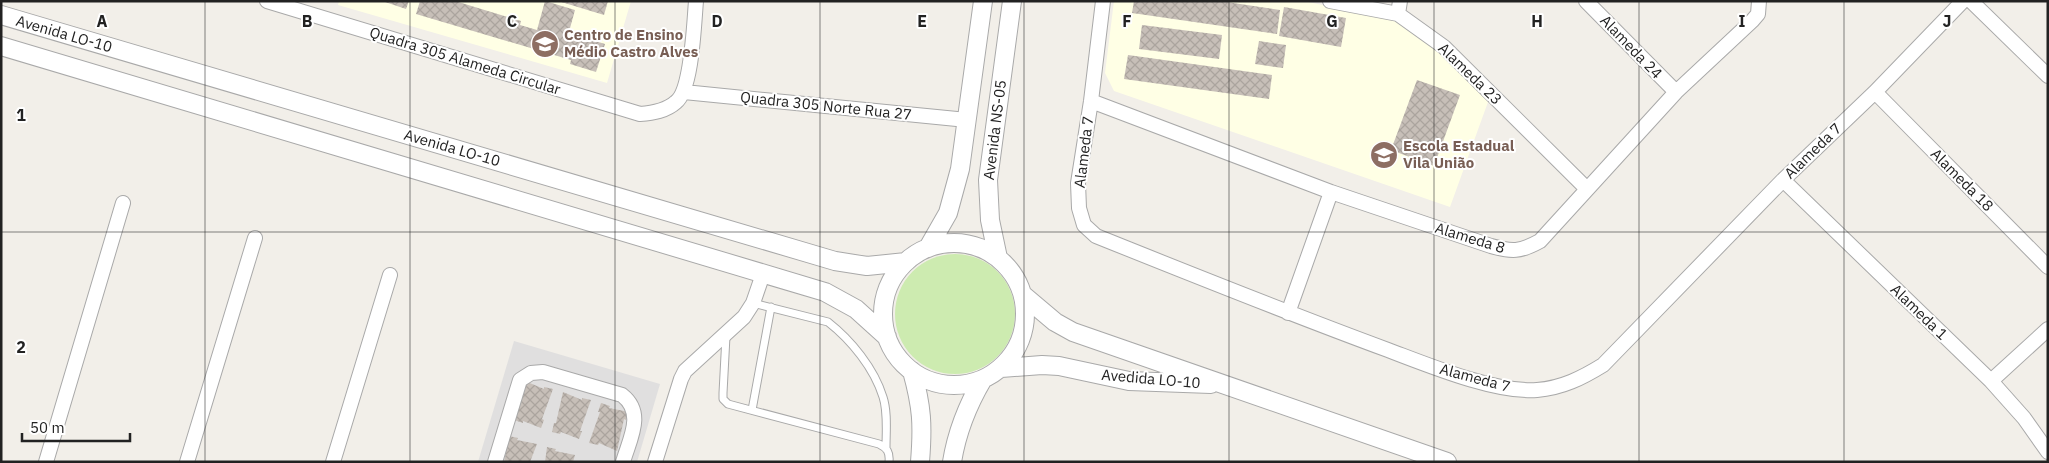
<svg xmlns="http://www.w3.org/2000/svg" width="2049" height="463" font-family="'IBM Plex Sans',sans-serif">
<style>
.residential{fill:#e0dfdf}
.education{fill:#ffffe5}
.grass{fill:#cdebb0}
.building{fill:url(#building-cross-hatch)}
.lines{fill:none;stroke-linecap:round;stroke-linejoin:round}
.service-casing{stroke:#a9a9a9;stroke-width:9}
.minor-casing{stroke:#a9a9a9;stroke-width:16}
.tertiary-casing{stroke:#a9a9a9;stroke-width:20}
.service{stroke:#fff;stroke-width:7}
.minor{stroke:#fff;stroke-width:14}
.tertiary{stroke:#fff;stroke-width:18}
.grid{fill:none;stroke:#222;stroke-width:1;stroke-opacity:0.55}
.labels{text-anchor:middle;stroke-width:4;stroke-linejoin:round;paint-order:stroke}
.street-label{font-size:15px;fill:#222;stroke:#fff}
.education-label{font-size:15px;font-weight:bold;fill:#785e54;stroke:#fff;text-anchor:start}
.grid-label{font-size:16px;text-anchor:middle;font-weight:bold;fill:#222;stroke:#fff;stroke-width:4;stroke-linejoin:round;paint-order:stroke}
</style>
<defs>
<pattern id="building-cross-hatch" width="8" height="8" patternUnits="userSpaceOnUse" patternTransform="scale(1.25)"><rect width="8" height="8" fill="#c7bfb8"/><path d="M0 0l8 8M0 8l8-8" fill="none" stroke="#aba49e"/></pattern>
</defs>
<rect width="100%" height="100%" fill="#f2efe9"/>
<path class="residential" d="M514,341L660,384L637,462H478Z"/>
<path class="education" d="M339,1H631L607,83L338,5Z
M1114,1H1303L1397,20L1440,52L1488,102L1450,207L1114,91L1105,73Z"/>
<path class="grass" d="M895 314a60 60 0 1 1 120 0a60 60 0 1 1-120 0Z"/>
<path class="building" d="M382,1H409L406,9Z
M420,1H455L521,21L520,25L537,30L545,1L575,10L567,39L577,41L578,36L605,44L596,72L570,64L571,60L416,14Z
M558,1H608L604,15Z
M1134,1H1220L1280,10L1277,34L1132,13Z
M1284,7L1346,18L1341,47L1279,36Z
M1142,25L1222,35L1219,59L1139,49Z
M1259,41L1286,45L1283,68L1255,64Z
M1128,55L1272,75L1269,99L1124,79Z
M1417,80L1460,95L1434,166L1391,150Z
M525,381L544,389V387L553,389L542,419L544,420L541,428L523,421V423L514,420L516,412H518Z
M563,392L582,400V398L591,400L580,431H582L579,439L561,432L560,434L552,432L554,423H556Z
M601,403L610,406L609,408L629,412L626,420L624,419L617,451L599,443L598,445L589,443L600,412H598Z
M509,436L518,438L517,440L537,444L530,462H504Z
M547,447L556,449L555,451L575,455L573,462H545Z"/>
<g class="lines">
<g class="service-casing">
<path id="service" d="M753,303L828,322C851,340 874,368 883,397C888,412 886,432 886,448
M726,336L723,393V399L728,404L879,444C887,448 890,452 889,462
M752,410L771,307"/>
</g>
<g class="minor-casing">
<path id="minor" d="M267,1L640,114C653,113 666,111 676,102C692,90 694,23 696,1
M1103,1L1091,101L1078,183L1079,208L1084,225L1096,236C1193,275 1290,314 1388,350C1428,365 1495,393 1537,390C1562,388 1582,378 1603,365L1783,180L1875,92L1963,1
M1330,1L1398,14L1444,47L1587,189
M1586,1L1676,92
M1971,1L2048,76
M1398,14L1400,1
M684,92L967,120
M1875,92L2048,267
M1091,101L1331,192L1491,246C1512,252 1520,252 1540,241L1676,92L1752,21L1758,14L1759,1
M1783,180L1991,381L2024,418L2048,452
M1288,313L1331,192
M1991,381L2048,329
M46,462L123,203
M187,462L255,238
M333,462L390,275
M495,462L520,380L531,373L543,372L622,395C645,413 630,438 623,462
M655,462L681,379L685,371L744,317L753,303L763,274"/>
</g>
<g class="tertiary-casing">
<path id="tertiary" d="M1,15L835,261L867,266L906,262
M1,46L825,292L856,309L887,337
M883 314a71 71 0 1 1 142 0a71 71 0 1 1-142 0Z
M928,248L948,213L960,169L983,1
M998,258L990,220L988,180L1012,1
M1023,295L1055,322L1073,332L1447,462
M1001,368L1042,365L1059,366L1129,381L1211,384
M912,371C922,407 923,425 920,462
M952,462C957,431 967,406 983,379"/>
</g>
<use href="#service" class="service"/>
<use href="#minor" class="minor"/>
<use href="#tertiary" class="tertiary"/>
</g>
<path class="grid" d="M205,1V462M410,1V462M615,1V462M820,1V462M1024,1V462M1229,1V462M1434,1V462M1639,1V462M1844,1V462M1,232H2048"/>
<defs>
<g id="school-disc" transform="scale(1.4375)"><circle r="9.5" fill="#8d6e63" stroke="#fff"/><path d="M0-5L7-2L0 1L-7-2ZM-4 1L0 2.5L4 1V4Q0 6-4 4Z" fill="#fff"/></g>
</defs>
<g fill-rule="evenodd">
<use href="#school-disc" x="545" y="44"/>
<use href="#school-disc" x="1384" y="155"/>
</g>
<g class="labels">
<g class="street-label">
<text transform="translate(64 34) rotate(16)" y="5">Avenida LO-10</text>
<text transform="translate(1631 47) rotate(46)" y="5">Alameda 24</text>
<text transform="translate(465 61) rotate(17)" y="5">Quadra 305 Alameda Circular</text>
<text transform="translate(1470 74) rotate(44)" y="5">Alameda 23</text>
<text transform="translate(826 106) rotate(6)" y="5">Quadra 305 Norte Rua 27</text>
<text transform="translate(995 130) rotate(-83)" y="5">Avenida NS-05</text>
<text transform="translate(452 148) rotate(16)" y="5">Avenida LO-10</text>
<text transform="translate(1813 151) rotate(-44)" y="5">Alameda 7</text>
<text transform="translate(1084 152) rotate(-83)" y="5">Alameda 7</text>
<text transform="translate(1962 180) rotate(45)" y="5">Alameda 18</text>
<text transform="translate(1470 238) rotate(17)" y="5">Alameda 8</text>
<text transform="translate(1919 312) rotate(44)" y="5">Alameda 1</text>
<text transform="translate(1475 378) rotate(15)" y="5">Alameda 7</text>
<text transform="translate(1151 379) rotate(5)" y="5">Avedida LO-10</text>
</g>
<g class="education-label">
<text x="564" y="40">Centro de Ensino<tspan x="564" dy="17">Médio Castro Alves</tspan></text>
<text x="1403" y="151">Escola Estadual<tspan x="1403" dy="17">Vila União</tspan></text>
</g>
</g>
<g class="grid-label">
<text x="102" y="27">A</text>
<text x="307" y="27">B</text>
<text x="512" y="27">C</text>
<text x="717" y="27">D</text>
<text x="922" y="27">E</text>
<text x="1127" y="27">F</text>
<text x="1332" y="27">G</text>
<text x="1537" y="27">H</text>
<text x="1742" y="27">I</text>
<text x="1947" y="27">J</text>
<text x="21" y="121">1</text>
<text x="21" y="353">2</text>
</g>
<rect width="2049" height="463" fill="none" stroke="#222222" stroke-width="5"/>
<path d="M22 433v8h108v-8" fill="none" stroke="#222222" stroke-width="2.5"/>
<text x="30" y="433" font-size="15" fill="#222222" stroke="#ffffff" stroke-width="4" paint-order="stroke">50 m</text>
</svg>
